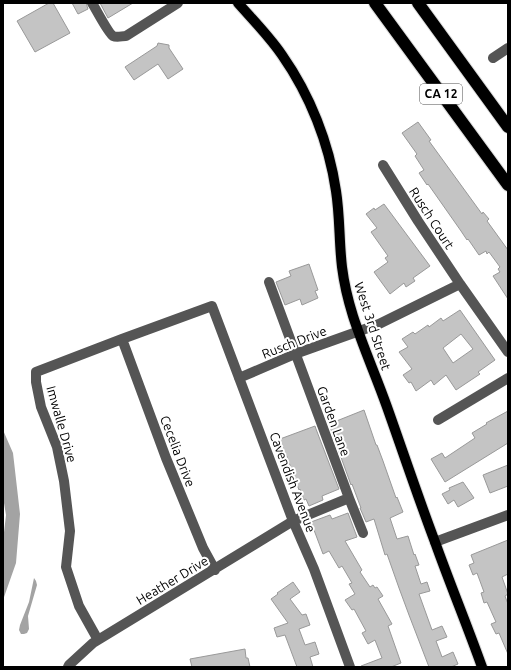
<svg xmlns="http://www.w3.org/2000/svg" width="511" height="670" font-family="Ubuntu,sans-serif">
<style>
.water{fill:#a3a3a3}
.building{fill:#c4c4c4;stroke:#999;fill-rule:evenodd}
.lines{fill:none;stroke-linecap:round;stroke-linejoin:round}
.major-casing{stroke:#dbdbdb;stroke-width:12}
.highway-casing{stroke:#dbdbdb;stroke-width:14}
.minor{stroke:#555;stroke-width:10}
.major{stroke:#000;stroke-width:10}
.highway{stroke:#000;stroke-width:12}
.labels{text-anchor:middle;stroke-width:4;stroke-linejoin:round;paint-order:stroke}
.shield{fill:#fff;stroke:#4c4c4c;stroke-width:1}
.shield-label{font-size:12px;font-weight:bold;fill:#000}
.street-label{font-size:13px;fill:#000;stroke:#fff}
</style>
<rect width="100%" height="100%" fill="#fff"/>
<path class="water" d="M3,430L13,453L20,514L16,563L3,600V541L6,515L3,497Z
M34,578L36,581L37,585L28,616L29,629L27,633L24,634H21L19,630L20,625L29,602Z"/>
<path class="building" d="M49,3H53L70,33L35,52L17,21Z
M72,3H86L88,9L78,14Z
M100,3H133L108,18Z
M158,43L169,45V48L183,69L168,79L158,64L134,80L125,67L157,46Z
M418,122L431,140L429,141L482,214L483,212L489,219L487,221L508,250V299L493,276L500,272L498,269L500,267L489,252L487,254L486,251L479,255L468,239L467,240L461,231L428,184L427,185L419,173L424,170L415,156L417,154L402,133Z
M384,204L430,266L413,278L415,281L406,287L404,283L390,294L374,272L388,262L385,258L388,256L371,232L377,228L366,214L374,208L375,210Z
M309,264L318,290L315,291L318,298L302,305L300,299L285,305L276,282L291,276L289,271Z
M460,310L495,360L478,372L480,374L456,390L446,375L434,385L431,380L416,391L411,382L409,383L403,375L412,369L399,352L408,347L402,339L413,332L415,334L428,325L429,327L441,318L443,321ZM461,334L473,349L453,363L443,348Z
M364,410L376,445H377L383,461L396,498L397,497L403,512L390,518L397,539L408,536L414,555L415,554L419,565L415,566L421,584L427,582L430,591L419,594L432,630L442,626L447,637L436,641L442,657L453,652L458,664L451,667H429L409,615L399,588L387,554L385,555L374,519L366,522L360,508H361L352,484L351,485L329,424Z
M508,411V443L445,482L431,459L442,453L445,458L475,438L472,433L487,424L486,423Z
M315,426L316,429L339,489L322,496L323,500L309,506L306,499L304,500L300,489L299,490L286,454H285L280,439Z
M508,465V486L490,493L483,475Z
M463,482L474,498L458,507L454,500L448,504L442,494L450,490L449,488Z
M348,513L357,537L345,541L362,570L360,572L370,587L373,585L375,588L377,587L383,596L378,599L392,624L388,626L401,663L391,667H361V666L382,658L375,640L368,644L362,633L366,631L354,609L352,610L345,600L355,594L349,584L352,583L342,566L339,568L329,551L323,554L311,522L330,515L332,519Z
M508,540V574L502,577L508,594L505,596L508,604V654L499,633L496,634L491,624L496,622L487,602L484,603L481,593L484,592L477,573L473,575L469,565L474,563L471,555Z
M293,582L300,592L290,599L302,615L306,614L310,625L299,629L305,645L315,642L319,654L310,657L313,667H297L285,635L277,637L274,628L288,623L271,599L278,594L277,593Z
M245,649L246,658H248L250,667H192L190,659Z"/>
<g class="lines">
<g class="major-casing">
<path id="major" d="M238,3C253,20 269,36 282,55C310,95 329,143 336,191C340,216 339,242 342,267C344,283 348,300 353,316C363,347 376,376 387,407C403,452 418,497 435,542C450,584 467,625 482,667"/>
</g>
<g class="highway-casing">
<path id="highway" d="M375,3L508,185
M418,3L508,127"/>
</g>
<path class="minor" d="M92,3C96,9 108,33 113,36C117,38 122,36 126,36L178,3
M493,58L508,48
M383,165L418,221L460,284L508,352
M269,282L349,498L363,533
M122,339L166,458L203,548L215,570
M239,378L295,354L379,324L460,284
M438,420L508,378
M435,542L508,515
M98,640L79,606L66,567L70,531L64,481L57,447L41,407L36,382V372L122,339L212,306L293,521L314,569L350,667
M68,667L69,665L93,643L293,521L349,498"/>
<use href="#major" class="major"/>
<use href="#highway" class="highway"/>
</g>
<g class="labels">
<rect class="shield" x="420" y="84" width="42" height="20" rx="3"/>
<g class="shield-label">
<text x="441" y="98">CA 12</text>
</g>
<g class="street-label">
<text transform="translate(432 218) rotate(57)" y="5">Rusch Court</text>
<text transform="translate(373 326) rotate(72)" y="5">West 3rd Street</text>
<text transform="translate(294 342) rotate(-21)" y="5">Rusch Drive</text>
<text transform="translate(334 421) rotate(70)" y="5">Garden Lane</text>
<text transform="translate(62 424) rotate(74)" y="5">Imwalle Drive</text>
<text transform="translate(178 451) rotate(69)" y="5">Cecelia Drive</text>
<text transform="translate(293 482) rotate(69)" y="5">Cavendish Avenue</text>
<text transform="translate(172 580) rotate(-31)" y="5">Heather Drive</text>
</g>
</g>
<rect width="511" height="670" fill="none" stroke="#000000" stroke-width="8"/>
</svg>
